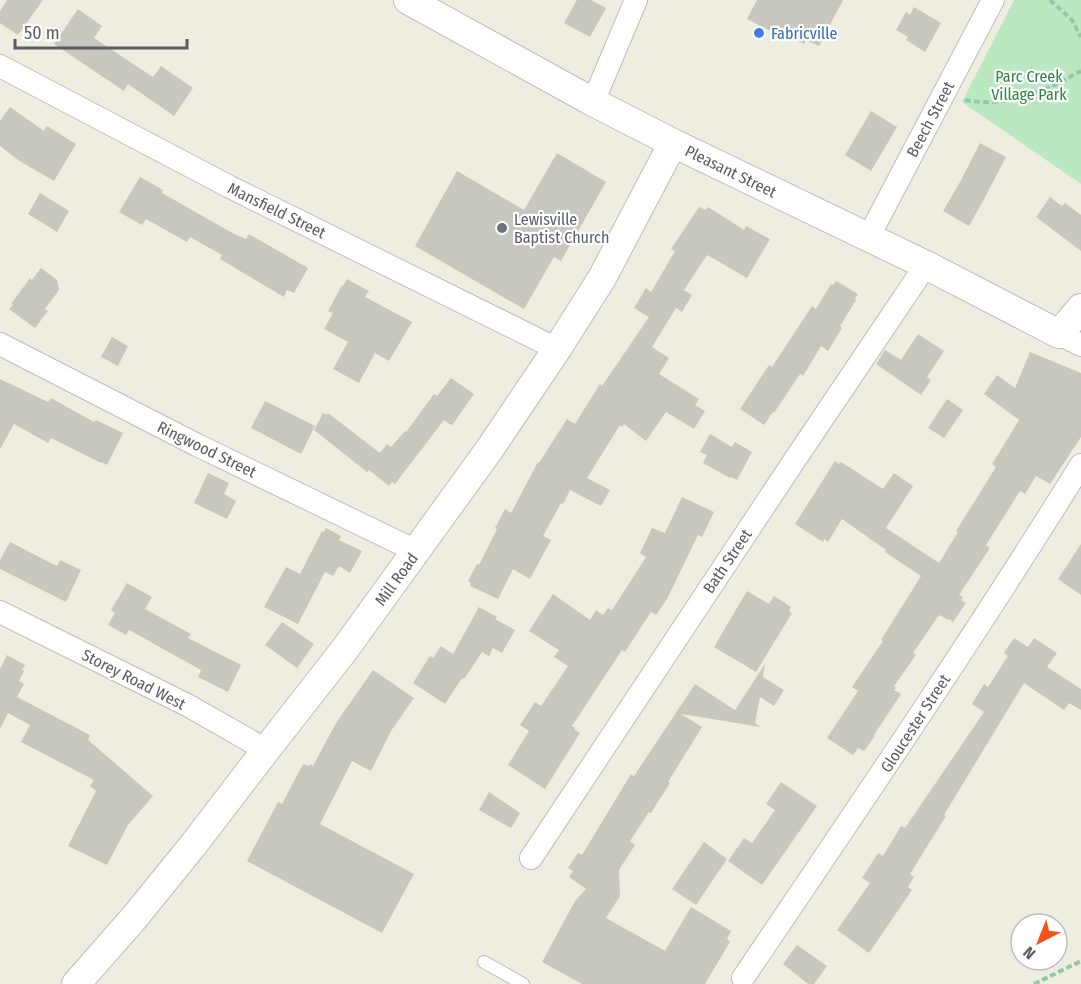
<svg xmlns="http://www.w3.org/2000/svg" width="1081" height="984" font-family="'Fira Sans Condensed',sans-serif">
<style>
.green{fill:#bae8c1}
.building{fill:#c8c7bd}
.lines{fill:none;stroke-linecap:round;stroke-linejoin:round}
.service-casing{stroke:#bbbdc3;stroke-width:14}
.minor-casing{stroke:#bbbdc3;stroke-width:24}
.tertiary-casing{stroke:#bbbdc3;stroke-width:30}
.path{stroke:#93c8aa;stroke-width:4;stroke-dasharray:6 3;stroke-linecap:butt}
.service{stroke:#fff;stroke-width:12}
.minor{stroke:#fff;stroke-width:22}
.tertiary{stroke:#fff;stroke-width:28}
.shop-dot{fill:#3f7fe0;stroke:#fff;stroke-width:2}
.worship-dot{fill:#6b7280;stroke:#fff;stroke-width:2}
.labels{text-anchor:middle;stroke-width:4.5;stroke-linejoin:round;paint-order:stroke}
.shop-label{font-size:16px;fill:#366cbe;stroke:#fff;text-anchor:start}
.park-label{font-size:16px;fill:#2e8640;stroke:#fff}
.street-label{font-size:16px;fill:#595c63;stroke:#fff}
.worship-label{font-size:16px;fill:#5b616d;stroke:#fff;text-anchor:start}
</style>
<rect width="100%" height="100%" fill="#eeede0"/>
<path class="green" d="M1014,0H1081V184L962,102Z"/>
<path class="building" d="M7,0H43L18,35L0,23V11Z
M577,0H591L606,8L590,37L564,23Z
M757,0H843L819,46L806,40L804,44L778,30L776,34L747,19Z
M914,7L941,23L925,52L906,40L908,37L896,30L906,12L910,15Z
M78,9L102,26L94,38L153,77L161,66L193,88L174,116L128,84L124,91L54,44Z
M10,107L44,131L47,126L76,144L54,181L18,160L0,146V121Z
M871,111L897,127L871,171L845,155Z
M980,143L1006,157L983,201L969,226L943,211L960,182Z
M557,153L606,182L561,261L554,257L524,309L415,246L457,171L524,210Z
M140,177L163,190L162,193L234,234L246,239L249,234L308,268L294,293L287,290L284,297L220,259L222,255L190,237L187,242L146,219L142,225L119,212Z
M40,193L69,211L57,232L28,214Z
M1050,197L1062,206L1065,203L1081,215V251L1036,217Z
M699,207L706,210L708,207L744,230L746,226L770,239L747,278L707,255L684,290L692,295L682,312L676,308L652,347L669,358L659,374L699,399L695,405L705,411L694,429L666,412L646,441L624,424L622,427L620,425L587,478L610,490L601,506L570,490L563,504L561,503L543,536L551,540L530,579L513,569L498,599L470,586L471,583L468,581L477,564L479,565L497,529L495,528L505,509L511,513L538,462L539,463L567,419L575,424L600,384L602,386L649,317L634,308L646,288L651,292L675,251L671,249Z
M41,268L57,280L59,290L45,309L48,311L35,328L9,309L13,305L11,304L30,278L32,280Z
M347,279L369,291L365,297L412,322L389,361L375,353L359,383L333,369L348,342L324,329L333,313L328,311L342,285L343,286Z
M836,281L858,294L855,299L856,300L840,326L842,328L828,351L821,346L803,376L800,374L774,413L773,412L764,425L740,409L769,365L772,367L812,306L816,309L831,284L833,285Z
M918,334L944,351L927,377L931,380L921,395L876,364L885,350L901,360Z
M112,337L128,346L118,366L101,357Z
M1030,352L1081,373V437L1050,484L1036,476L1025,494L1020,491L986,545L990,548L959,595L963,597L961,600L966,603L953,622L949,619L948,620L939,615L913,653L916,655L894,686L896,688L894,690L901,694L874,735L875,736L864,751L858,748L853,755L827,738L858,691L852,687L883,641L881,640L921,576L885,552L886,550L842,519L828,542L824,539L823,542L795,524L835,461L839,464L841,462L883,489L894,473L913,486L886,528L939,563L958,532L956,531L996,467L992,464L1019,420L984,394L997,375L1015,388Z
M451,378L474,394L453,424L451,425L444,420L395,484L392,482L389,486L369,470L367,472L314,430L323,413L327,415L328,413L380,453L387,444L391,447L405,431L406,432L434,394L437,396Z
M0,379L48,402L51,398L94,422L96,420L123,433L107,465L101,462V463L51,438L48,443L14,424L0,449Z
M947,399L963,410L944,438L928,428Z
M265,401L315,426L301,454L251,428Z
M710,434L732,447L735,442L752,452L737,480L731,477L730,478L703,463L707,455L700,452Z
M208,473L229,483L224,494L236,501L227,519L194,503Z
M682,497L714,512L702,537L698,535L667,599L656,615L651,612L625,652L622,650L572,726L575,728L574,729L580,733L545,789L508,765L529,731L520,725L535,702L541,706L568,666L554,657L559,650L529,631L553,594L590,620L596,610L603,615L608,608L612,610L646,557L640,553L652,528L665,533Z
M326,528L341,536L339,540L362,551L350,573L339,566L333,576L325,572L298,624L264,607L286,567L300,574L322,531L324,532Z
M10,542L57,566L60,560L81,570L66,602L0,569V560Z
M1081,544V595L1058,579Z
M127,583L152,597L145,609L191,634L188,638L241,665L228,692L198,677L201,670L129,630L126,635L108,625L115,613L111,610Z
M747,591L769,604L774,596L791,607L789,611L792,613L756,672L714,647Z
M479,607L497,617L495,619L515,630L502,653L493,648L489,656L482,652L464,679L462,678L445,704L413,683L430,656L433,658L441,646L453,654Z
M282,622L314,644L297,668L265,645Z
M1014,638L1028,647L1034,638L1057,653L1047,667L1081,689V710L1069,703L1064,710L1024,683L944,815L946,816L910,874L914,877L908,887L912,890L869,953L837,930L870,883L862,878L878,853L883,856L901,826L905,828L984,712L972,704L984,684L988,687L1008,656L1004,653Z
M7,655L25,665L22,670L24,671L19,681L24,684L17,697L90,735L88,740L153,796L128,825L107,865L68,846L96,791L90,786L94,780L21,742L30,725L8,713L0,729V669Z
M765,664L763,677L784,690L774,706L760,697L755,723L761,727L681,714L702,727L668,782L670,783L651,813L649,812L630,841L635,845L619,870L620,896L606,918L665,951L691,907L731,931L727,939L730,942L705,984H582L542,962L575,901L586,889L569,877L573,871L568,868L578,853L582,855L631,774L634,776L695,684L735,710Z
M373,670L414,698L391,731L371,771L352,761L320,824L414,874L382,933L247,861L278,802L282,804L303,764L309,766L310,764L313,766L336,723Z
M781,782L817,806L762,885L728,861L744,838L752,843L775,810L766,804Z
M489,792L520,813L511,828L479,810Z
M704,842L727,859L696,905L672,889Z
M797,945L827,966L814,984H808L783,964Z"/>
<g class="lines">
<g class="service-casing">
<path id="service" d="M484,962L523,984"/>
</g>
<g class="minor-casing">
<path id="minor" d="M0,66L230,187L557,349
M593,102L636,0
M868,238L993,0
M1059,334L1081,345
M0,344L197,445L416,551
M0,612L189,706L266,750
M531,858L794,461L926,265
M743,978C858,808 973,639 1081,465"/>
</g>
<g class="tertiary-casing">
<path id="tertiary" d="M408,0L593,102L673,143L926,265L1059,334L1081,308
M76,984L134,918L194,844L266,750L345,649L489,450L557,349L602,278L673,143"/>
</g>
<path class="path" d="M1050,0L1072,20L1081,37
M965,100C996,106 1027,98 1056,84C1065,81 1072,75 1081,71
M1034,984L1081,961"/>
<use href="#service" class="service"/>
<use href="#minor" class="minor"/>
<use href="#tertiary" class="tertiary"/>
</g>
<circle class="shop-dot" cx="759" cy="33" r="6"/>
<circle class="worship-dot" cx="502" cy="228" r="6"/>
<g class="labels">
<g class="shop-label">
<text x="771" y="39">Fabricville</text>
</g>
<g class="park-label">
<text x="1029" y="82">Parc Creek<tspan x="1029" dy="18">Village Park</tspan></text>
</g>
<g class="street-label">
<text transform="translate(930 119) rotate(-62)" y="6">Beech Street</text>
<text transform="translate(731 171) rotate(26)" y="6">Pleasant Street</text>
<text transform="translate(277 210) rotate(26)" y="6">Mansfield Street</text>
<text transform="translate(207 449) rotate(26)" y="6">Ringwood Street</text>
<text transform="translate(727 561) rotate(-56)" y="6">Bath Street</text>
<text transform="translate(396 579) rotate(-54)" y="6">Mill Road</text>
<text transform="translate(134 679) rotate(27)" y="6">Storey Road West</text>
<text transform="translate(915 723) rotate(-57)" y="6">Gloucester Street</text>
</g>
<g class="worship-label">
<text x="514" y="225">Lewisville<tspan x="514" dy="18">Baptist Church</tspan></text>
</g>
</g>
<g transform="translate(1039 942) rotate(222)"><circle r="28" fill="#ffffff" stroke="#bdbec1" stroke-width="1.5"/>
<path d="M0-4.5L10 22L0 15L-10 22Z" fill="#f6501d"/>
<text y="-9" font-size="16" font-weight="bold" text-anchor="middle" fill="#595c63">N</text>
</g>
<path d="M15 39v9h172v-9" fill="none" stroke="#595c63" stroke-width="3"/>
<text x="24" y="39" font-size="18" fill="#595c63" stroke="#ffffff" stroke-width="4.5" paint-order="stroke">50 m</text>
</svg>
